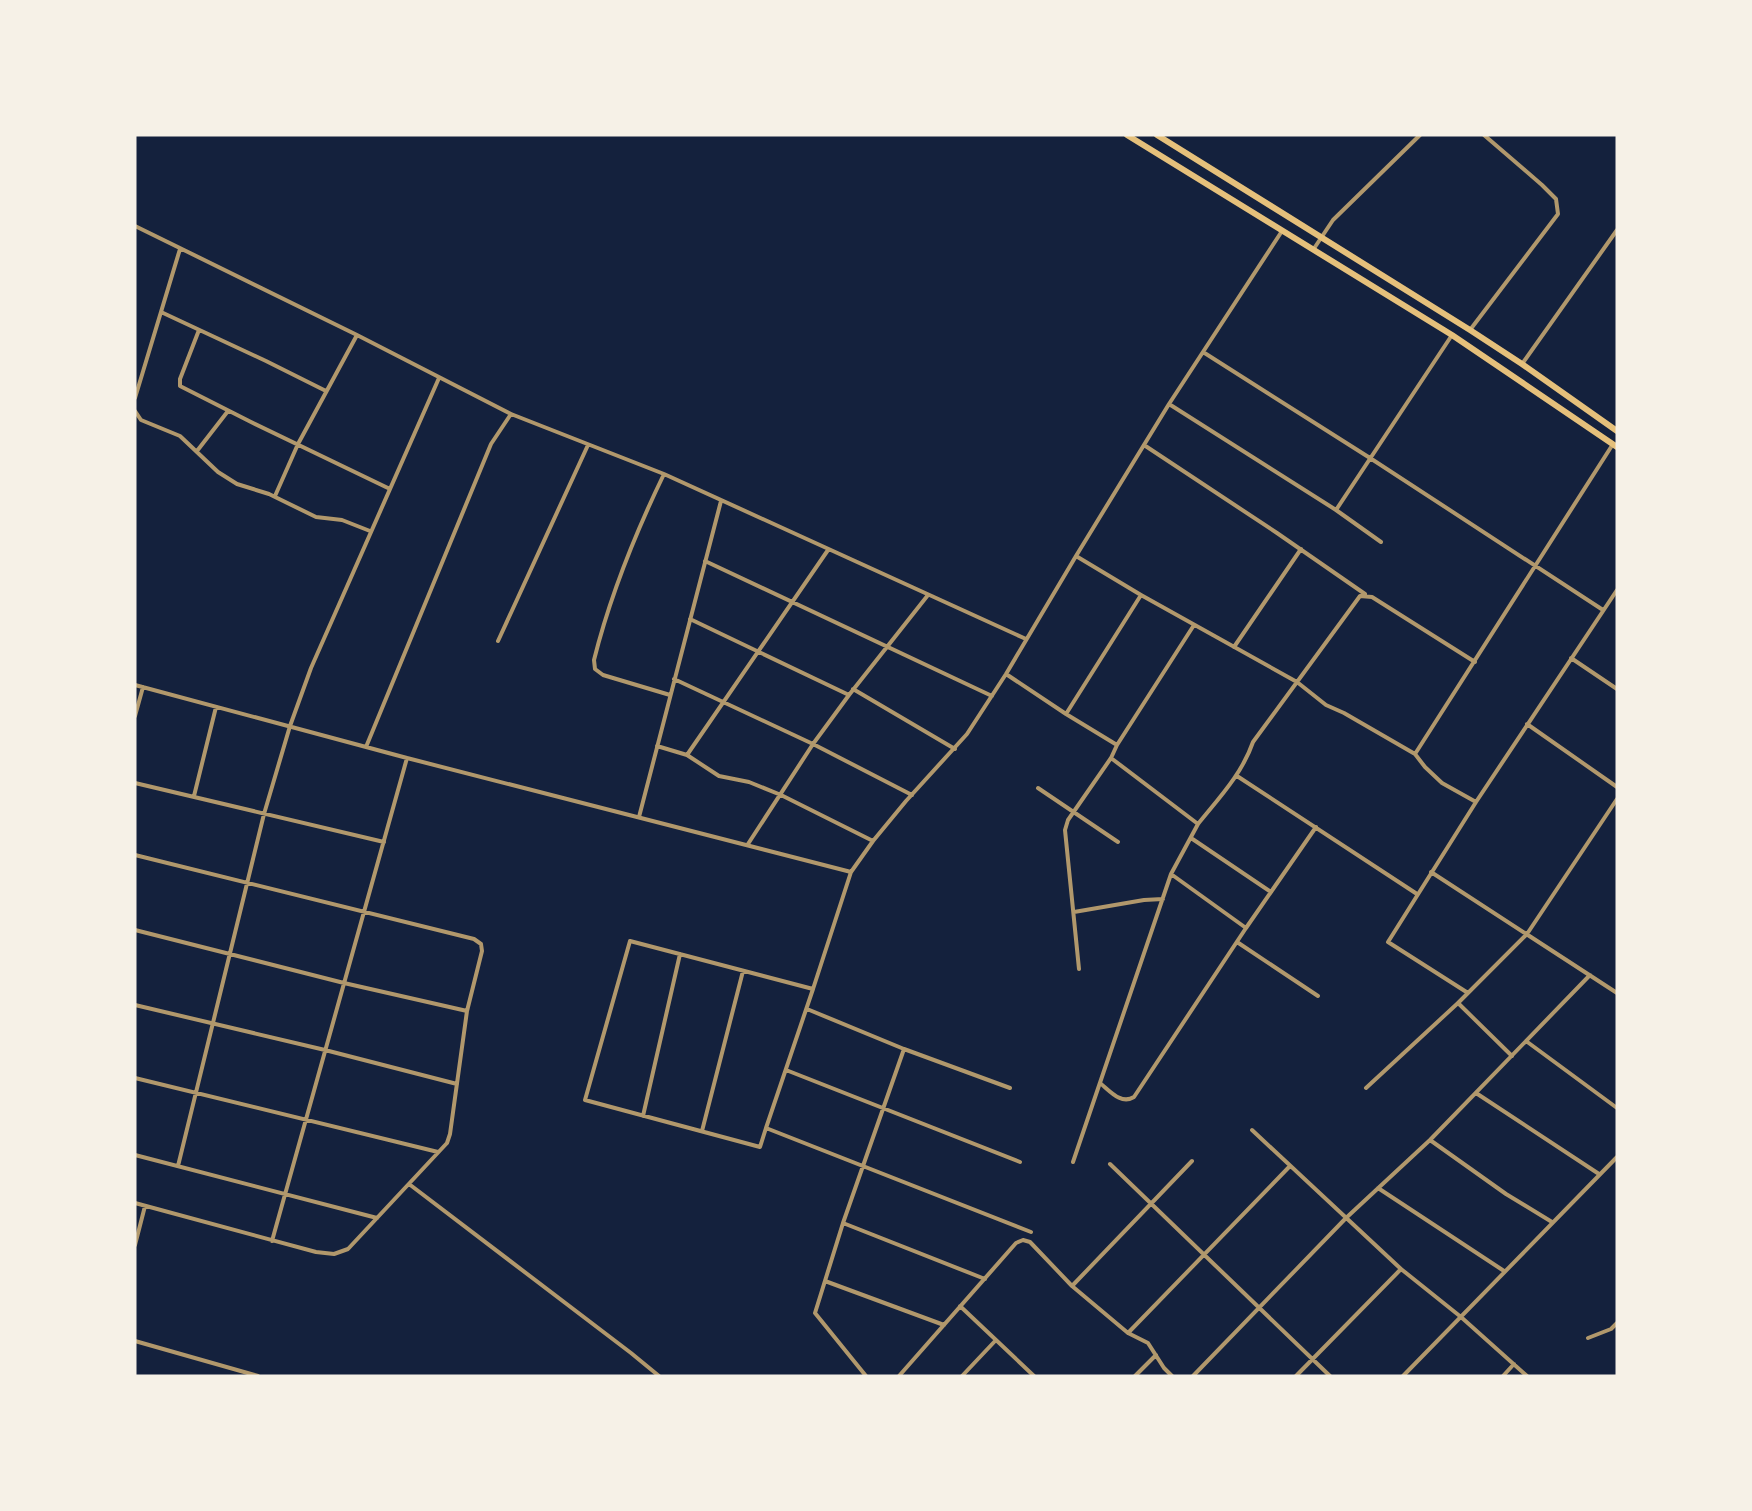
<svg xmlns="http://www.w3.org/2000/svg" width="1752" height="1511" font-family="'Archivo Narrow',sans-serif">
<style>
.lines{fill:none;stroke-linecap:round;stroke-linejoin:round}
.minor{stroke:#b1986c;stroke-width:4}
.primary{stroke:#e5c07b;stroke-width:6}
</style>
<rect width="100%" height="100%" fill="#14213d"/>
<g class="lines">
<path class="minor" d="M135,226L357,335L511,414L664,474L1026,639
M1313,250L1333,220L1420,135
M161,312L266,361L326,391
M199,330L180,379V386L251,422L390,489
M1470,330L1558,214L1556,199L1542,185L1484,135
M1203,352L1370,458L1603,610
M1522,364L1617,230
M135,398L180,249
M1169,404L1336,510L1452,335
M135,411L141,420L180,436L218,472L237,484L269,494L316,517L342,520L370,531
M1144,445L1277,533L1365,594
M197,451L228,411
M664,474C635,534 610,596 594,660L595,669L603,675L670,695
M275,496L298,444L357,335
M1336,510L1381,542
M1076,556L1141,595L1297,682L1326,705L1344,713L1415,754L1425,767L1442,783L1476,802
M705,561L992,696
M690,619L849,695
M498,641L588,445
M1234,647L1301,549
M1571,658L1617,689
M1006,674L1066,714L1117,745
M674,679L813,744L912,795
M135,685L407,758L851,872L873,841L906,801L967,734L1006,674L1076,556L1169,404L1282,231
M853,689L955,749
M1066,714L1141,595
M135,716L143,687
M1527,724L1617,787
M657,746L687,755L719,776L749,782L781,795L873,841
M366,747L491,444L511,414
M1415,754L1613,444
M687,755L828,550
M1237,776L1417,894
M135,783L384,842
M1038,788L1118,842
M194,796L216,707
M639,817L721,501
M1198,824C1219,798 1242,774 1253,742L1360,596L1372,597L1475,662
M1191,838L1271,892
M748,844L813,744L849,695L928,595
M135,855L474,939L481,944L482,951L467,1011L450,1134L447,1143L348,1249L334,1254L316,1252L135,1203
M851,872L813,989L630,941L585,1100L760,1147L766,1128L1031,1232
M1431,872L1617,993
M1171,874L1246,928L1316,827
M1074,912L1144,900L1163,899
M135,930L344,983L467,1011
M1237,942L1318,996
M1079,969L1065,830L1068,820L1111,758
M1468,993L1388,942L1476,802L1617,590
M1458,1003L1512,1056
M135,1005L325,1050L457,1084
M807,1009L904,1049L1010,1088
M1526,1041L1617,1108
M786,1070L1020,1162
M135,1078L438,1152
M1100,1083C1110,1091 1121,1105 1134,1097L1246,928
M1366,1088L1458,1003L1527,934L1617,799
M1476,1093L1599,1174
M643,1116L680,954
M766,1128L813,989
M1252,1130L1401,1269L1461,1317L1527,1376
M702,1131L743,971
M1430,1140L1506,1194L1552,1222
M135,1155L377,1218
M1073,1162L1171,874L1198,824L1111,758L1117,745L1194,625
M1110,1164L1330,1376
M178,1166L264,814L290,726L311,668L439,378
M409,1184L631,1353L659,1376
M1378,1188L1504,1271
M843,1223L985,1279
M272,1241L407,758
M135,1245L145,1206
M825,1281L944,1325
M1072,1286L1192,1161
M960,1306L1034,1376
M1128,1333L1290,1166
M1588,1338L1611,1329L1617,1323
M135,1341L258,1376
M866,1376L815,1313L843,1223L904,1049
M899,1376L1016,1243L1023,1240L1030,1242L1072,1286L1128,1333L1148,1343L1164,1368L1172,1376
M962,1376L996,1340
M1135,1376L1156,1355
M1193,1376L1346,1218L1430,1140L1590,975
M1296,1376L1401,1269
M1403,1376L1617,1157
M1503,1376L1514,1364"/>
<path class="primary" d="M1127,135L1452,335L1617,447
M1157,135L1470,330L1522,364L1617,431"/>
</g>
<rect width="1752" height="1511" fill="none" stroke="#f6f1e7" stroke-width="273"/>
</svg>
